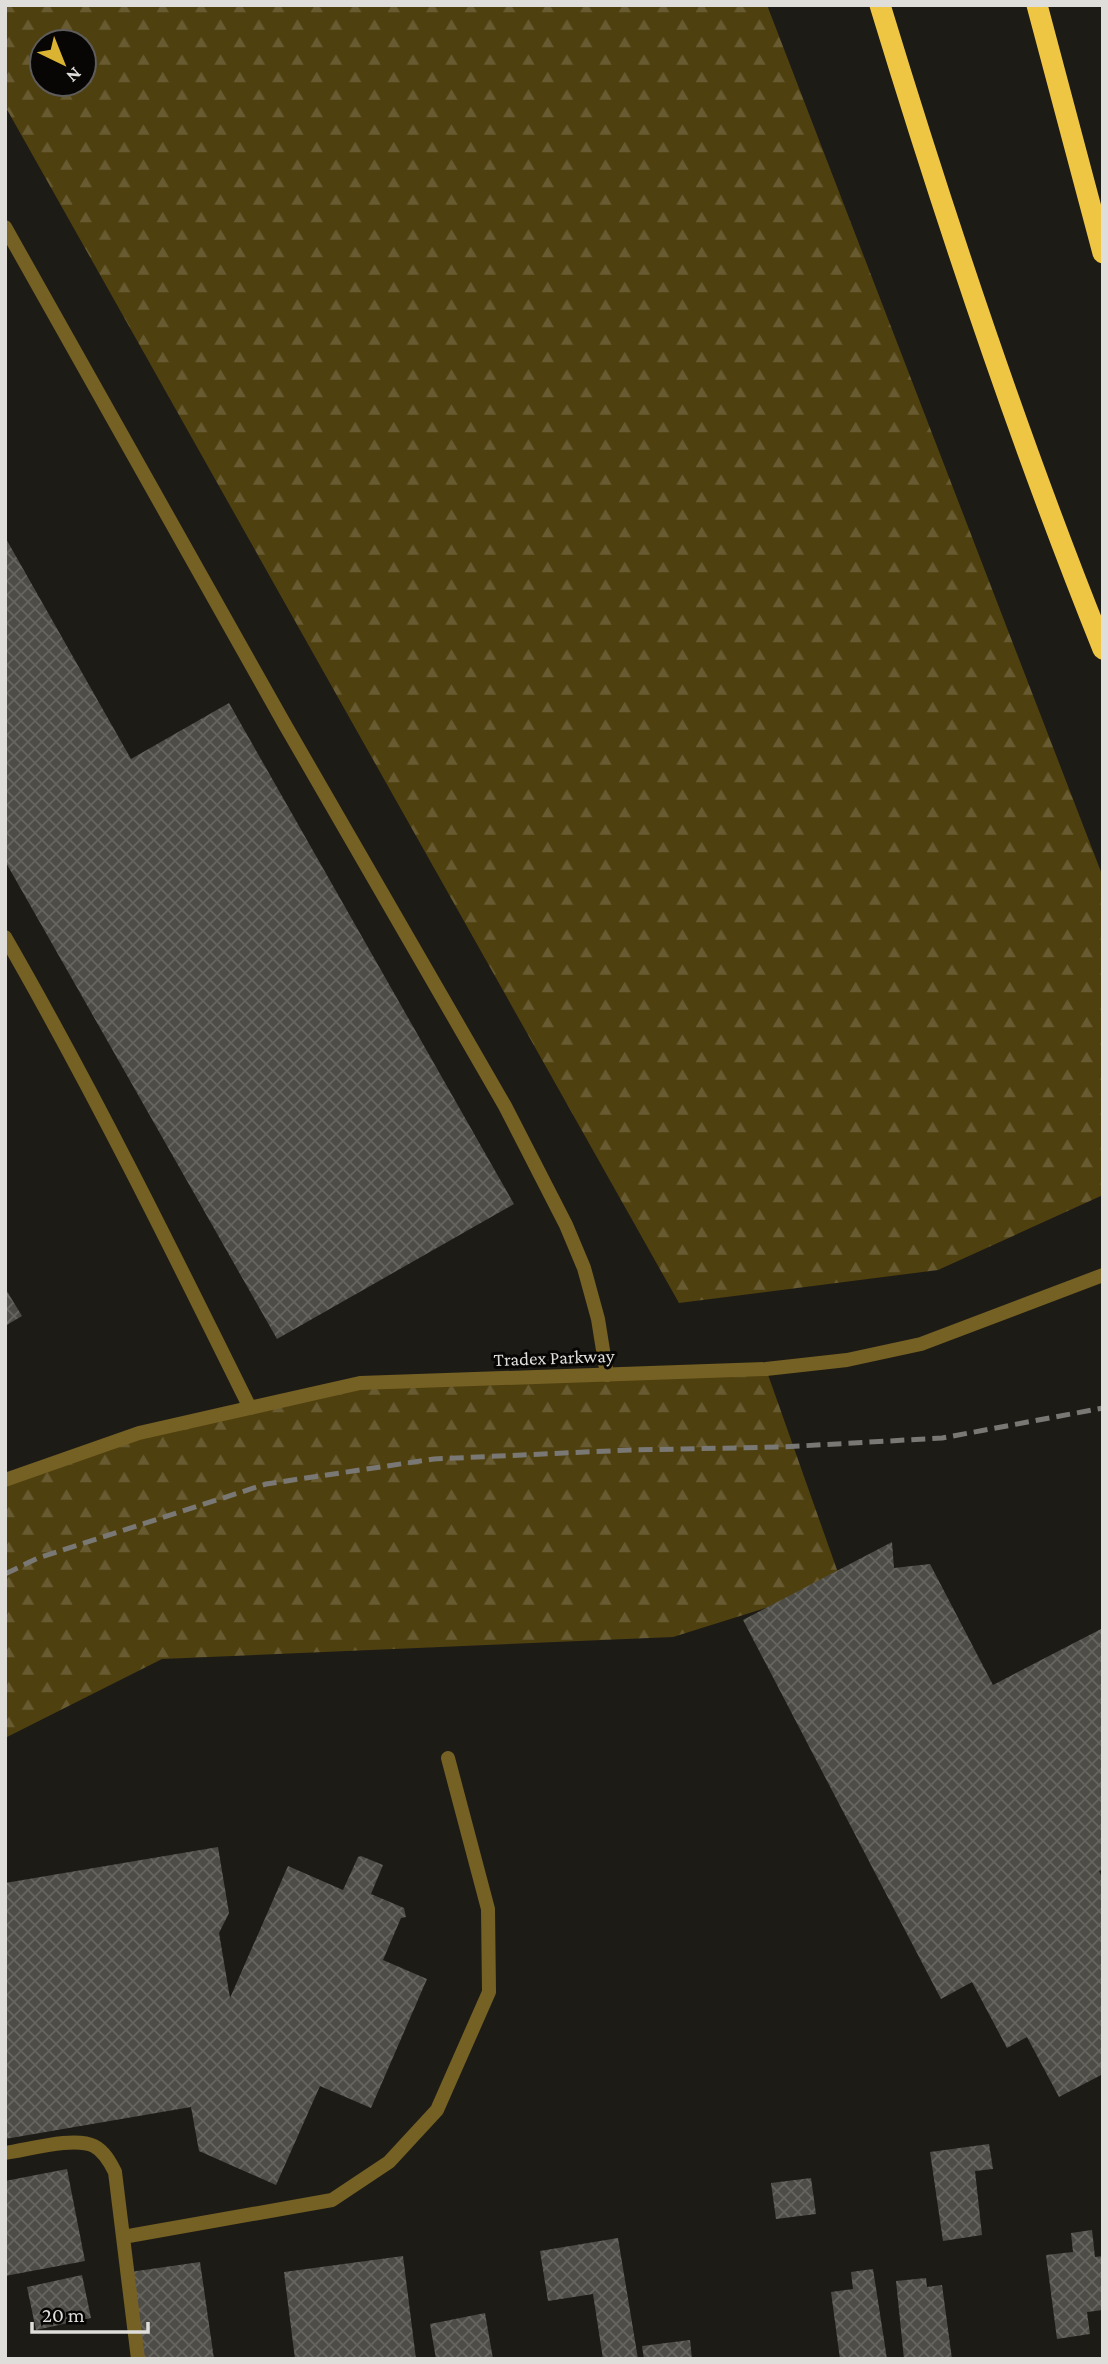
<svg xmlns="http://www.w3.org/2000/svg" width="1108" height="2364" font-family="'Crimson Pro',serif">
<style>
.forest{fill:url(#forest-firs);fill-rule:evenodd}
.building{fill:url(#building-cross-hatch)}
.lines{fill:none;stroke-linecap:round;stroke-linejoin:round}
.lane{stroke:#756123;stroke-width:14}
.street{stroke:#756123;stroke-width:14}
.highway{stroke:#efc544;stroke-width:21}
.rail{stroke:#7a7874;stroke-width:5;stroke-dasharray:14 7;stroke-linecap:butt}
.labels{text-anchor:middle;stroke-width:6;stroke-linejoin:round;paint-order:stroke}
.street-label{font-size:19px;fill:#dfdeda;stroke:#070605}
</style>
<defs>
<pattern id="forest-firs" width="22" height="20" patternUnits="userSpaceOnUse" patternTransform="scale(1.75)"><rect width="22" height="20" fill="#4f400f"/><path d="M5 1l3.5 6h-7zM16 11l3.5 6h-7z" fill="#685b31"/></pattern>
<pattern id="building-cross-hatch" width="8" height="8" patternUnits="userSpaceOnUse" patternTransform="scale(1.75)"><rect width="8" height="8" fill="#4e4c46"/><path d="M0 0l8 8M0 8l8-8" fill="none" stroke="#676560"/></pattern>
</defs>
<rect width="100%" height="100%" fill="#1d1b16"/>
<path class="forest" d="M5,5H767L1103,877V1195L938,1270L679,1303L5,106ZM42,42H84V84H42Z
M766,1369L842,1584L673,1637L162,1659L5,1738V1480L139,1433L360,1383Z"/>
<path class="building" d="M5,537L131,759L229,703L514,1204L277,1339L5,861Z
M5,1288L22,1316L5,1326Z
M892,1542L894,1568L930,1564L993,1685L1103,1628V1869L1099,1871L1103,1879V2074L1059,2097L1027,2037L1007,2048L972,1982L941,1999L743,1620Z
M218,1847L229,1913L219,1933L230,1998L288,1866L343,1890L358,1857L361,1856L383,1865L371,1894L404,1908L406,1917L401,1918L383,1960L427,1979L371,2108L320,2086L276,2185L199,2151L191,2107L5,2139V1883Z
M989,2144L993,2169L975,2171L982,2235L943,2241L930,2152Z
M67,2169L85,2261L5,2276V2181Z
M811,2178L816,2214L776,2219L771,2183Z
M1092,2230L1095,2257L1103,2256V2310L1087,2312L1090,2334L1057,2339L1046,2255L1073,2252L1071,2233Z
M618,2238L638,2359H603L593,2294L548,2301L540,2251Z
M403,2256L416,2359H295L284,2272Z
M200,2262L214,2359H142L130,2272Z
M873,2269L887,2359H840L831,2292L853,2289L851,2272Z
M82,2275L91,2318L36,2330L27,2287Z
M926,2278L927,2287L942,2285L952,2359H904L896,2281Z
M485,2313L493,2359H436L430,2324Z
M690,2340L692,2359H644L642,2346Z"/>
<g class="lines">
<path class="lane" d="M5,227L284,723L505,1106L566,1225L584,1268L598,1319L607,1375
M5,937C93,1090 172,1250 250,1408
M5,2153C28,2150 74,2136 94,2146C104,2151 110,2162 115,2172L138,2359
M123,2237L332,2200L389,2162L437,2110L489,1992L488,1909L448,1758"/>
<path class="street" d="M5,1480L139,1433L360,1383L766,1369L847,1360L921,1344L1103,1275"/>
<path class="highway" d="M880,5C946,222 1018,438 1103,649
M1037,5L1103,253"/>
<path class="rail" d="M5,1574L38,1558L266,1484L434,1459L630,1450L782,1447L942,1438L1103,1408"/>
</g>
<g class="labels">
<g class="street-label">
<text transform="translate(554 1357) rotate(-2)" y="7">Tradex Parkway</text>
</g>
</g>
<rect width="1108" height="2364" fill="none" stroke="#dfdeda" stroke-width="14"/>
<g transform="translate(63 63) rotate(137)"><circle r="33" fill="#070605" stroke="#5d5c5a" stroke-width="2"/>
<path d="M0-5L12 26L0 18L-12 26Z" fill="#dbb333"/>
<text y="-10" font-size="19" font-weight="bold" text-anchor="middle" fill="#dfdeda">N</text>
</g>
<path d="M32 2322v10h116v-10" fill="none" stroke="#dfdeda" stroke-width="3.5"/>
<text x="42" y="2322" font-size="21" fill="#dfdeda" stroke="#070605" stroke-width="5" paint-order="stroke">20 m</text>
</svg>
